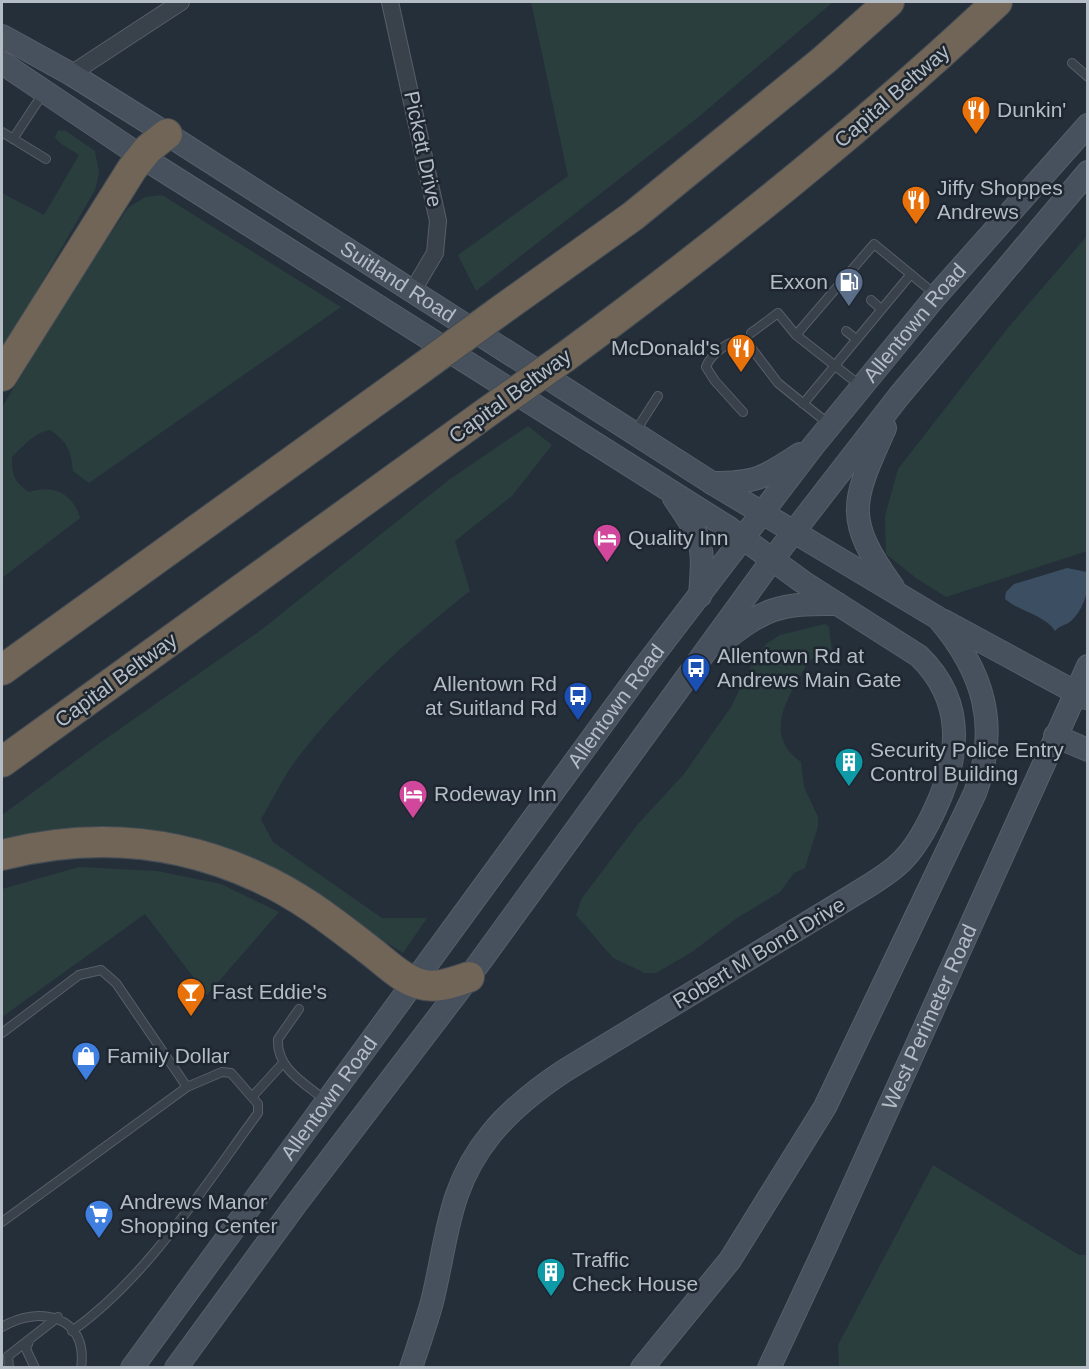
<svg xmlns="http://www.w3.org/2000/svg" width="1089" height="1369" font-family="Helvetica,sans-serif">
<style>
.green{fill:#2a3e3e}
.water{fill:#3c4e62}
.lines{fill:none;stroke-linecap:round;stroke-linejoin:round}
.lane-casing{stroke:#575f69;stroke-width:10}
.street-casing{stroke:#575f69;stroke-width:18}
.secondary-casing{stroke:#575f69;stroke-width:24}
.highway-casing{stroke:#444c56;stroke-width:32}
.lane{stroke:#39414b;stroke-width:8}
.street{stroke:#39414b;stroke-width:16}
.secondary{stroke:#47515d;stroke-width:22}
.highway{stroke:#706556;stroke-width:30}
.highway-bridge-casing{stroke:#444c56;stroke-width:32;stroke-linecap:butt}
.highway-bridge{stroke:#706556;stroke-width:30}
.labels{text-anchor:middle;stroke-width:5;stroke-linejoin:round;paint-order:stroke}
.street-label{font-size:21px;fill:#b4bcc6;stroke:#1e2630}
.poi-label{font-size:21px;fill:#b4bcc6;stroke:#1e2630;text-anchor:start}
</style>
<rect width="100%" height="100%" fill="#252f3a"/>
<path class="green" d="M531,2H833L701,115L476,291L458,255L568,176Z
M58,130L66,131L95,151L99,173L95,190L2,351V193L44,215L79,155L60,143L55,137Z
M162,195L341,307L89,483L73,471C71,451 67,441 50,430C35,432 23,446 12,457C12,475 14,482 29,492C53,484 73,493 80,518L2,578V407L87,268L128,208L145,197Z
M1087,236V551L946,597L916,578L886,554L885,516L898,469L1007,329Z
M528,426L552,445L512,496L455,541L470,591C409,639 347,694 299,756C284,775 273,799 261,819L273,842L382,918H427L403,953L344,916L228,852L2,846V815L97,745L261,630L450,479Z
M825,624L829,627L832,651C826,654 820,655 814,658C807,661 802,674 798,680C781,709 768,739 801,762L804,787L818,817V826L805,868L794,873L780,892L737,918L692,952L656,973H645L613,958L576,915L582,898L638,824L684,774L731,707L754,660L767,643L780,635Z
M79,867L157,871L221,884L279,912L207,995L145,914L2,1017V889Z
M933,1165L1079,1255H1087V1367H839L838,1345Z"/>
<path class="water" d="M1067,568L1087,572C1089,590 1085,608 1071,621C1067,625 1060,625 1055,631C1045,615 1020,612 1005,599L1006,592L1014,584Z"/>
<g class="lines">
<g class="lane-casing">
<path id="lane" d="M1072,63L1088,77
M2,132L46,159
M13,139L44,92
M871,300L881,309
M846,331L856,339
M751,333L778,313L796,335
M862,387L796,335L874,244L936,295
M803,404L911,274
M743,412L715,381L706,367C711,353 733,337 746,341L778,383L830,425
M635,432L658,396
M299,1009L278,1039C276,1069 306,1084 326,1101
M2,1033L79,975L101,970L116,983L187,1087
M252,1097L283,1063
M2,1222L187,1087L222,1072L231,1073L258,1104V1113C204,1187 147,1278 72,1331
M2,1327C38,1305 89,1315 81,1368
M30,1339L26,1349L35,1368
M9,1368L8,1356L58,1317"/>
</g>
<g class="street-casing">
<path id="street" d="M390,2L438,221L435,253L412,292
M71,74L181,2"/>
</g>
<g class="secondary-casing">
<g id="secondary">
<path id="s1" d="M2,36L71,74L167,134L712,483L938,618C984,672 1000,726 975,793L825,1107L730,1260L642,1368"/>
<path d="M2,63L142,157L729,528L803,582L919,656C964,700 961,753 936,807C927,827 917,846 902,861C891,872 878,880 865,888L564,1071C537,1089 512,1108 491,1134C447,1188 448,1238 432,1302C426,1324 418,1346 411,1368"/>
<path d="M885,428C852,502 843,518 893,587"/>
<path d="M712,483C756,483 764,478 800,454"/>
<path d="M674,498C704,542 704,543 700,596"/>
<path d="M944,621L1086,698"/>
<path d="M720,644C763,608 780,603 837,604"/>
<path d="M1055,736L1088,750"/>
<path id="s2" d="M132,1368L639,674L814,445L936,296L1088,125"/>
<path d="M176,1368L296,1204L469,977L772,560L899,396L1088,172"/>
<path id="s3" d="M769,1368L826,1246L1088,666"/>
</g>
</g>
<g class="highway-casing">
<path id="highway" d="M497,313L633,216L824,60L889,2
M565,357C716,246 861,130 997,2
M2,376L132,169L148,149L167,134
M2,670L423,367
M2,762L490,410
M2,855C89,833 176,839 258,877C299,895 333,922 368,949C383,960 401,979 420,984C436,989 454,982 469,977"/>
</g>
<use href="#lane" class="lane"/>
<use href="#street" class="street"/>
<use href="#secondary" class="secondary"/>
<use href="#highway" class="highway"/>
<g class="highway-bridge-casing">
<path id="highway-bridge" d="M423,367L497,313
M490,410L565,357"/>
</g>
<use href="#highway-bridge" class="highway-bridge"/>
</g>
<defs>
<g id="restaurant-pin" transform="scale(1.5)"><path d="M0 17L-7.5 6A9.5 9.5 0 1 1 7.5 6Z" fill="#e8710a" stroke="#1e2630"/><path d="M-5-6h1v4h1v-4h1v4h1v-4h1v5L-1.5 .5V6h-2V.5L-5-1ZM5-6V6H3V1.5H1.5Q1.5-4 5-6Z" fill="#fff"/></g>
<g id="fuel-pin" transform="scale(1.5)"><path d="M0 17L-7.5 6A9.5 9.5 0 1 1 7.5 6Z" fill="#5c6f8a" stroke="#1e2630"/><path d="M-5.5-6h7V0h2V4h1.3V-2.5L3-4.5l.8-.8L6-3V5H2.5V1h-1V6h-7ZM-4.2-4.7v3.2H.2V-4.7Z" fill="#fff"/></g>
<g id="hotel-pin" transform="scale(1.5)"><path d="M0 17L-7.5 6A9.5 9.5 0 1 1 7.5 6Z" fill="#d1479c" stroke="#1e2630"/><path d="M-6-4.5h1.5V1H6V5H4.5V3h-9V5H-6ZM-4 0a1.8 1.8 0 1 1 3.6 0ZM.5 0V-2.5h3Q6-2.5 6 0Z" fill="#fff"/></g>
<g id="bus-pin" transform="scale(1.5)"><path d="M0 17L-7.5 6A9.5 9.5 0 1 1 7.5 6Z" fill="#1a4fb4" stroke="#1e2630"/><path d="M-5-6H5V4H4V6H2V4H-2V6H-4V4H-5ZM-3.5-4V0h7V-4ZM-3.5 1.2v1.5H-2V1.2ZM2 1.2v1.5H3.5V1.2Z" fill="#fff"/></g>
<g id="building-pin" transform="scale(1.5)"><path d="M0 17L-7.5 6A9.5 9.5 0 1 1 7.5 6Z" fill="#0f9aa8" stroke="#1e2630"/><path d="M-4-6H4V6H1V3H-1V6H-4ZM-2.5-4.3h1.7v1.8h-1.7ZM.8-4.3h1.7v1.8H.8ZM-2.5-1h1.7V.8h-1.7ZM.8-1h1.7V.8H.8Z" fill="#fff"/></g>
<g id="bar-pin" transform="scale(1.5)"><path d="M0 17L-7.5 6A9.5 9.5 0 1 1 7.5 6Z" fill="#e8710a" stroke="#1e2630"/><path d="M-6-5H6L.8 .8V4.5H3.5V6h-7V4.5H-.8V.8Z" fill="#fff"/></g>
<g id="shop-pin" transform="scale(1.5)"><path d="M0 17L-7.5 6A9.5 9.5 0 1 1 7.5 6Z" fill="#3f7fe0" stroke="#1e2630"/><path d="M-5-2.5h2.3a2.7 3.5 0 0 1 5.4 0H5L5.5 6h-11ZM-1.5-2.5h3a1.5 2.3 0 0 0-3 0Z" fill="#fff"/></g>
<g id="supermarket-pin" transform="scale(1.5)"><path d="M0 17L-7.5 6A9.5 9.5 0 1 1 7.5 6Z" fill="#3f7fe0" stroke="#1e2630"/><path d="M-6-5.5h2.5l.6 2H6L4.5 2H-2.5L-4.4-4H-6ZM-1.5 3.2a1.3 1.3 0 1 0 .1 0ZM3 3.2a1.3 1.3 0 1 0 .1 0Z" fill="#fff"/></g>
</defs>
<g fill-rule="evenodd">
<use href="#restaurant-pin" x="976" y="110"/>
<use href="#restaurant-pin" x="916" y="200"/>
<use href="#fuel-pin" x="849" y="282"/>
<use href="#restaurant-pin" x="741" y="348"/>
<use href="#hotel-pin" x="607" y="538"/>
<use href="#bus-pin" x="696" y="668"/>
<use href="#bus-pin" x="578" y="696"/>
<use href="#building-pin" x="849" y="762"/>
<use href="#hotel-pin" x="413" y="794"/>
<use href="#bar-pin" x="191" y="992"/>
<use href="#shop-pin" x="86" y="1056"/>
<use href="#supermarket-pin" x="99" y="1214"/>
<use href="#building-pin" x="551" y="1272"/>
</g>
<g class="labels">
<g class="street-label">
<text transform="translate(892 96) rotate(-41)" y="7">Capital Beltway</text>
<text transform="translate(423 149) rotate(78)" y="7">Pickett Drive</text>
<text dy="7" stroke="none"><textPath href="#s1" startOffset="466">Suitland Road</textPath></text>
<text dy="7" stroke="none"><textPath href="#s2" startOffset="1306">Allentown Road</textPath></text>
<text transform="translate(510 396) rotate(-36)" y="7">Capital Beltway</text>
<text transform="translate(116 680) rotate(-36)" y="7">Capital Beltway</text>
<text dy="7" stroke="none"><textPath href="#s2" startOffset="820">Allentown Road</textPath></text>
<text transform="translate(759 953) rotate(-31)" y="7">Robert M Bond Drive</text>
<text dy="7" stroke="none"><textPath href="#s3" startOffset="386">West Perimeter Road</textPath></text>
<text dy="7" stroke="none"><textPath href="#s2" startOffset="334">Allentown Road</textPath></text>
</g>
<g class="poi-label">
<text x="997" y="117">Dunkin'</text>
<text x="937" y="195">Jiffy Shoppes<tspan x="937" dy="24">Andrews</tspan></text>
<text x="828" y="289" text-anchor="end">Exxon</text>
<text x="720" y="355" text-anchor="end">McDonald's</text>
<text x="628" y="545">Quality Inn</text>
<text x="717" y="663">Allentown Rd at<tspan x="717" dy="24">Andrews Main Gate</tspan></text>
<text x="557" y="691" text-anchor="end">Allentown Rd<tspan x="557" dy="24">at Suitland Rd</tspan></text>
<text x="870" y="757">Security Police Entry<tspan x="870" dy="24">Control Building</tspan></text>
<text x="434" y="801">Rodeway Inn</text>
<text x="212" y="999">Fast Eddie's</text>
<text x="107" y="1063">Family Dollar</text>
<text x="120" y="1209">Andrews Manor<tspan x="120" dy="24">Shopping Center</tspan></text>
<text x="572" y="1267">Traffic<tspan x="572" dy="24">Check House</tspan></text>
</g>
</g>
<rect width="1089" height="1369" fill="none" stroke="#b4bcc6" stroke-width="6"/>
</svg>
